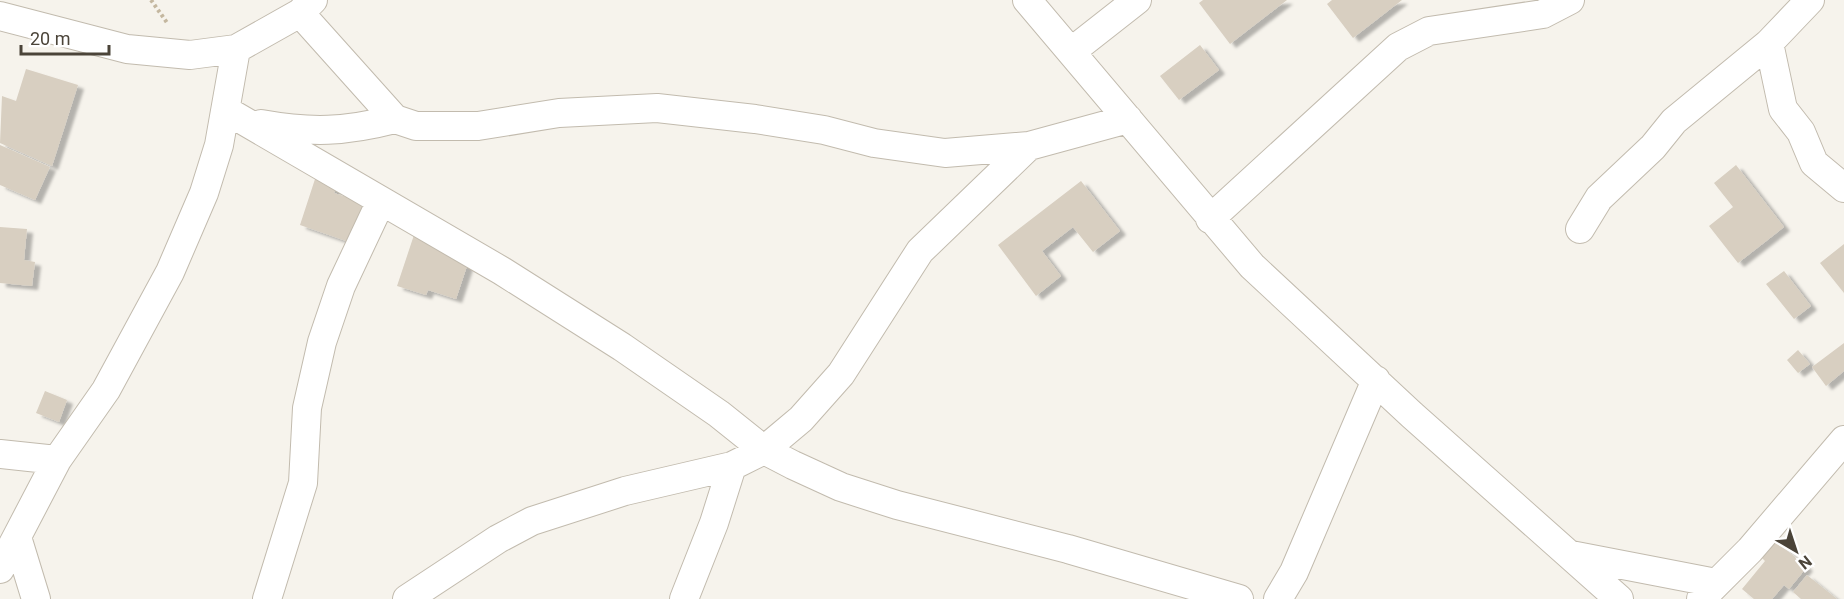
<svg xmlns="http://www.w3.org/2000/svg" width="1844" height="599" font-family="Roboto,sans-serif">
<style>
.building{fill:#d8cfc1;filter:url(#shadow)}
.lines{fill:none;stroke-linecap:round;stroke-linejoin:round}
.street-casing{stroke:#c2bbae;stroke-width:30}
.path{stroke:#c4b79f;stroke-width:4;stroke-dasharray:3 3;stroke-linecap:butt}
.street{stroke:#fff;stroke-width:28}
</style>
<defs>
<filter id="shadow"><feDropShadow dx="6" dy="4" stdDeviation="1.5" flood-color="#0004"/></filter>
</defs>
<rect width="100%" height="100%" fill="#f6f3ec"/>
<path class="building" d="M1203,0H1287L1230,44L1199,3Z
M1332,0H1402L1353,38L1327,4Z
M1200,45L1219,70L1179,100L1160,76Z
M26,69L78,85L52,166L0,143L2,96L16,101Z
M0,145L50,167L35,200L0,185Z
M1736,165L1784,227L1738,263L1709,226L1733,207L1714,183Z
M316,176L338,184L334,193L369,204L355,244L300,225Z
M1081,181L1120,231L1093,252L1073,227L1042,251L1061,276L1036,296L998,245Z
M0,227L27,229L24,260L35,262L32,286L0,283Z
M414,235L438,243L436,250L469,260L456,299L428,290L426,295L397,286Z
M1844,244V293L1820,263Z
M1784,271L1811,306L1794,319L1766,284Z
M1844,343V371L1826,386L1812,367Z
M1798,350L1810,364L1798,373L1787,360Z
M45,391L67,400L59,422L36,413Z
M1774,540L1807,567L1789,589L1784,585L1772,599H1754L1742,589L1765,561L1760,556Z
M1807,575L1837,599H1801L1793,592Z"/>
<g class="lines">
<g class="street-casing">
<path id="street" d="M1027,0L1252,266L1412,415L1619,599
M300,13L395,119L416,126H478L559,113L657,108L755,119L824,130L874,143L945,153L1029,146L1128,119
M0,16L127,49L190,55L236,49L300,13L313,0
M1769,43L1783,109L1801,132L1814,163L1844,188
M1072,51L1137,0
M227,111L502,271L622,347L719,414L764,450L793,465L841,487L897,505L1068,549L1239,599
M261,124C311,133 345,132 395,119
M1210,219L1398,47L1429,31L1543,14L1570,0
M1580,229L1599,198L1653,147L1674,121L1769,43L1810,0
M0,454L57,460
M17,537L36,599
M1571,555L1716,583
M0,569L57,460L106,390L170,272L204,193L219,145L236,49
M267,599L303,483L307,408L322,342L341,286L381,201
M407,599L498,539L532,521L625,491L732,466L764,450L801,419L841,374L920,251L1029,146
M684,599L714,523L732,466
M1278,599L1294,572L1376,380
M1701,599L1750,550L1844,440"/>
</g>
<path class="path" d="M151,0L168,24"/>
<use href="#street" class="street"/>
</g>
<g transform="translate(1796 551) rotate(141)" stroke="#ffffff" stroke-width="4.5" paint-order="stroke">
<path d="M0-4.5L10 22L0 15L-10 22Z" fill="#4b4439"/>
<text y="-9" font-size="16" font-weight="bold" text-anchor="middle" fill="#4b4439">N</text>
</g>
<path d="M21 45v9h88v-9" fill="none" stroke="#4b4439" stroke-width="3"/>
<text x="30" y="45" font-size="18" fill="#4b4439" stroke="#ffffff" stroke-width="4.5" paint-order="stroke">20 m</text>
</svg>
